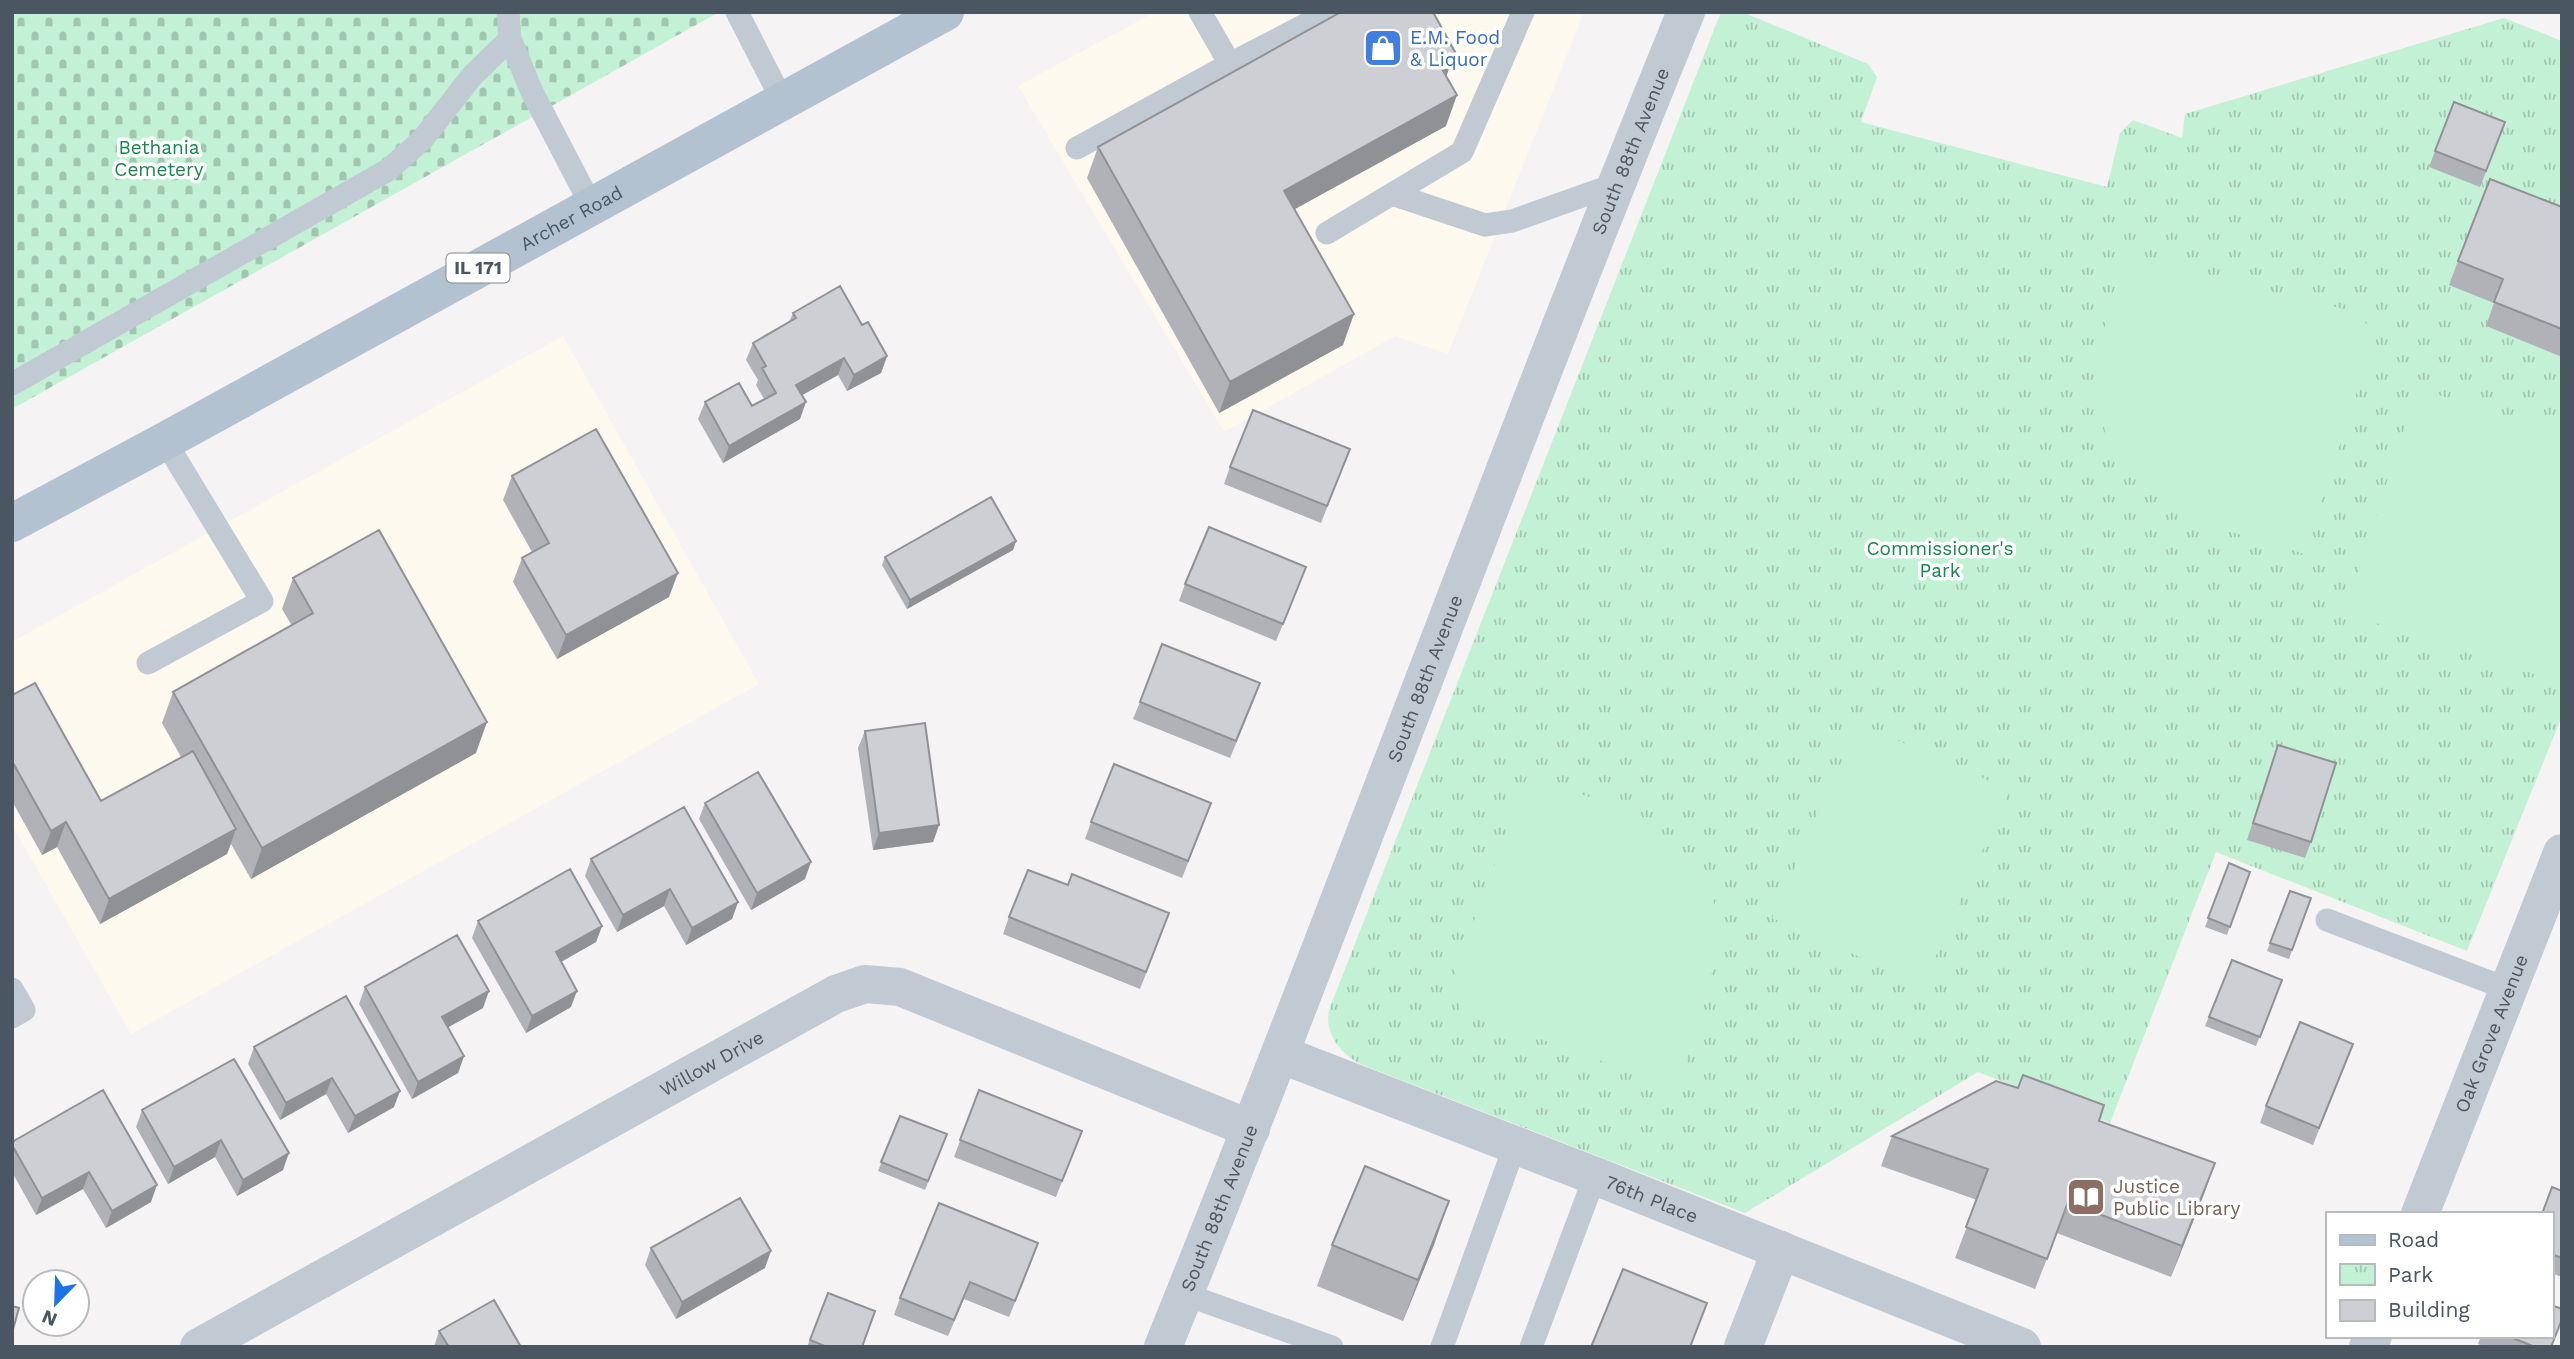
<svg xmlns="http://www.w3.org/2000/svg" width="2574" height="1359" font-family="'Work Sans',sans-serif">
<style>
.commercial{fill:#fdf9ef}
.cemetery{fill:url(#cemetery-stones)}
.park{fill:url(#park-tufts)}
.garden{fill:#c3f1d5}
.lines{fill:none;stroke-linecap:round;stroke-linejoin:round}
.service{stroke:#c1cad2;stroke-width:23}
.minor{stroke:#c1cad2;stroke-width:38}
.primary{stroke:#b3c2d1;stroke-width:38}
.wall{fill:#b0b2b7}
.shaded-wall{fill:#909195}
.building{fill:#cdcfd5;stroke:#909195;stroke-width:2}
.labels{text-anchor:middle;stroke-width:7;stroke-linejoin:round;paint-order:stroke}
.shield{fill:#fff;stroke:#808990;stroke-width:2}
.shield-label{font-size:18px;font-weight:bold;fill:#4a5661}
.shop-label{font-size:19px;fill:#366cbe;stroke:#fff;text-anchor:start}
.park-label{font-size:19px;fill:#17864f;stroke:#fff}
.street-label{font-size:19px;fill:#4a5661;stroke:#fff}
.education-label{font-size:19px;fill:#785e54;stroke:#fff;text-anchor:start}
</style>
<defs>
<pattern id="cemetery-stones" width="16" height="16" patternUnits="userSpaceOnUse" patternTransform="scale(1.75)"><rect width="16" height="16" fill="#c3f1d5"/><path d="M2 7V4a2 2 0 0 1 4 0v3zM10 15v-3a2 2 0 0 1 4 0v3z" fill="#a0c6b0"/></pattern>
<pattern id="park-tufts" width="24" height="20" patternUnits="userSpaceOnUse" patternTransform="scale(1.75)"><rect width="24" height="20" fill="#c3f1d5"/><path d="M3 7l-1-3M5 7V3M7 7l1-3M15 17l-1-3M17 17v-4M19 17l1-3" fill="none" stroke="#a0c6b0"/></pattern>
</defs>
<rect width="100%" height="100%" fill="#f5f3f3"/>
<path class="commercial" d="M1155,12H1584L1448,354L1395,336L1224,432L1018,86Z
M563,336L759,684L131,1034L12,825V642Z"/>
<path class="cemetery" d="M12,12H719L12,409Z"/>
<path class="park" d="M1721,12H1742L1868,64L1877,77L1861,122L2107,187L2120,133L2133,120L2182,138L2185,114L2504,18L2562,41V716L2467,951L2216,852L2110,1123L1978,1072L1745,1213L1360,1064C1343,1054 1329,1040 1328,1019C1328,1011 1333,1000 1336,992Z"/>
<path class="garden" d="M2123,255L2360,313L2374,338L2305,554L2202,523L2138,483L2105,432L2094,369Z
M2417,388L2562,435V683L2345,613Z
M1859,723L2009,790L1923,985L1772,918Z
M1528,774L1605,803L1674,844L1712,886L1718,942L1702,1009L1678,1089L1461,1010L1450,986Z"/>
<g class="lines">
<path class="service" d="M508,12L510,39L532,92L591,205
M737,12L782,100
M1230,64L1330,12
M1077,148L1230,64L1200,12
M1392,194L1485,225L1512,221L1616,184
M1327,233L1462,152L1523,12
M12,384L388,170L422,140L472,76L510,39
M148,663L262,601L165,441
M2327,920L2508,989
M12,989L24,1010L12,1017
M1184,1294L1332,1347
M1442,1347L1515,1145
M1531,1347L1595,1176"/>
<g class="minor">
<path id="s1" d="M1280,1054L1595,1176L2022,1347"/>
<path id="s2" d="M2420,1214L2562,853"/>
<path id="s3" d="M199,1347L836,994L865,984L900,987L1251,1129"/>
<path id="s4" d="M1163,1347C1343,904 1505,455 1686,12"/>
<path d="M1743,1347L1781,1250"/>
<path d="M2368,1347L2373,1336"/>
</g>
<path class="primary" id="s5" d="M12,523L165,441L945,12"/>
</g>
<path class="wall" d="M1446,76V126L1295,209L1343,345L1219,413L1087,178L1098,147Z
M2499,139L2480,187L2429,167L2435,151Z
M2562,207V357L2486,326L2494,303L2449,285L2458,261Z
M793,313L862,325L887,356L881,373L847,391L838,375L802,395L800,419L723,463L698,419L705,402L752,406L764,399L756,385L758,380L746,360L753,343L789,322Z
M1344,465L1321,523L1224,484L1230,467Z
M512,476L669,597L557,659L513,582L522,558L532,552L503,500Z
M1016,541L1013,550L907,609L882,565L885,557Z
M293,578L476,753L251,879L231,844L227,854L100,924L57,847L42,855L12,801V695L101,801L181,757L162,723L173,692L292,626L282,609Z
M1300,583L1276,641L1179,601L1185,584Z
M1254,700L1230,758L1133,719L1140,702Z
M865,731L939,825L933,842L873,850L858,748Z
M2278,745L2311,842L2305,858L2247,840Z
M705,803L805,879L751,910L699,819Z
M1205,820L1182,878L1085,839L1091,822Z
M591,859L738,902L732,919L686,945L664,906L617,932L585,876Z
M2229,863L2250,872L2227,935L2205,927Z
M1068,885L1163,930L1140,989L1003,934L1009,917Z
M2290,891L2311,898L2289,959L2267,951Z
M478,921L602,926L596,942L561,962L571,1007L526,1033L472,938Z
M2232,960L2282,980L2256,1046L2205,1026Z
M365,987L483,1008L448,1027L464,1056L458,1073L412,1099L359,1004Z
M346,996L394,1107L348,1133L326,1094L280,1120L248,1064L254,1047Z
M2353,1044L2313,1145L2260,1123L2266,1106Z
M234,1059L283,1170L237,1196L215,1157L168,1184L136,1127L142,1110Z
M103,1090L151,1202L106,1228L83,1189L36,1215L12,1172V1142Z
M979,1090L1082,1131L1056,1197L954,1157Z
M900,1116L947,1134L925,1190L878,1171Z
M2099,1121L2215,1163L2171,1277L2057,1233L2035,1289L1955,1258L1977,1200L1881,1166L1892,1136Z
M2562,1191V1277L2551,1273V1214Z
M1435,1242L1403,1321L1317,1286L1332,1245Z
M651,1248L765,1268L676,1319L645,1265Z
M1032,1260L1009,1317L964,1299L948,1336L894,1315L900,1298Z
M828,1293L862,1347H807Z
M439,1331L521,1347H434Z
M2481,1336H2551V1347H2486L2478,1344Z"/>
<path class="shaded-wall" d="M1455,52L1444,83L1438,62Z
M1457,95L1446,126L1273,221L1284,191Z
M1354,314L1343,345L1219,413L1230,382Z
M887,356L881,373L847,391L854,375Z
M844,358L838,375L790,402L796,385Z
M806,402L800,419L723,463L729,446Z
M1016,541L1013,550L907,609L910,600Z
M678,573L669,597L557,659L566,635Z
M487,722L476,753L251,879L262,848Z
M66,822L57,847L42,855L51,831Z
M939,825L933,842L873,850L879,833Z
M236,829L227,854L100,924L109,899Z
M811,862L805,879L751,910L757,893Z
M670,889L664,906L617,932L623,915Z
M738,902L732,919L686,945L692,928Z
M602,926L596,942L550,968L556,952Z
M489,991L483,1008L436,1034L442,1017Z
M577,991L571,1007L526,1033L532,1016Z
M464,1056L458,1073L412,1099L418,1082Z
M332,1078L326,1094L280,1120L286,1103Z
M400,1091L394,1107L348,1133L355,1116Z
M221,1140L215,1157L168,1184L174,1167Z
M289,1153L283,1170L237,1196L243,1180Z
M2215,1163L2204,1194L2171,1277L2182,1246Z
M89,1172L83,1189L36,1215L42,1198Z
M157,1185L151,1202L106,1228L112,1211Z
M1449,1201L1435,1242L1403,1321L1418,1280Z
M771,1251L765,1268L676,1319L682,1302Z
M1707,1303L1691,1347H1690Z"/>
<path class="building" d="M1341,12H1433L1455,52L1438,62L1457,95L1284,191L1354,314L1230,382L1098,147Z
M2454,102L2505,122L2486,171L2435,151Z
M2490,179L2562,207V329L2494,302L2503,279L2458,261Z
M840,286L862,325L868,322L887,356L854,375L844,358L796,385L806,402L729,446L705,402L739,383L752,406L776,393L762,368L766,366L753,343L796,318L793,313Z
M1253,410L1350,449L1327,506L1230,467Z
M596,429L678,573L566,635L522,558L549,543L512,476Z
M991,497L1016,541L910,600L885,557Z
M1209,527L1306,567L1283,624L1185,584Z
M379,530L487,722L262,848L173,692L313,613L293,578Z
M1162,644L1260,683L1236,741L1140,702Z
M35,683L101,801L193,751L236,829L109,899L66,822L51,831L12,761V695Z
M925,723L939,825L879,833L865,731Z
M2278,745L2336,763L2311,842L2253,823Z
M1114,764L1211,803L1188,861L1091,822Z
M758,772L811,862L757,893L705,803Z
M684,807L738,902L692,928L670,889L623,915L591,859Z
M2229,863L2250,872L2230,927L2208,918Z
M570,869L602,926L556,952L577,991L532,1016L478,921Z
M1028,870L1068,885L1072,874L1169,913L1146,972L1009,917Z
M2290,891L2311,898L2292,950L2270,943Z
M457,935L489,991L442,1017L464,1056L418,1082L365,987Z
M2232,960L2282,980L2260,1037L2209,1017Z
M346,996L400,1091L355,1116L332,1078L286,1103L254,1047Z
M2300,1022L2353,1044L2319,1128L2266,1106Z
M234,1059L289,1153L243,1180L221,1140L174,1167L142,1110Z
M2023,1075L2104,1105L2099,1121L2215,1163L2182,1246L2068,1202L2047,1259L1966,1227L1988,1169L1892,1136L1996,1081L2018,1088Z
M103,1090L157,1185L112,1211L89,1172L42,1198L12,1145V1142Z
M979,1090L1082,1131L1062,1181L960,1140Z
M900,1116L947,1134L928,1181L881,1162Z
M1365,1166L1449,1201L1418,1280L1332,1245Z
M2552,1187L2562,1191V1258L2551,1254V1214H2542Z
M740,1198L771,1251L682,1302L651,1248Z
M939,1203L1038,1243L1015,1301L970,1282L954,1320L900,1298Z
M1623,1269L1707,1303L1690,1347H1591Z
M828,1293L875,1311L862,1347H827L810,1340Z
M494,1300L521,1347H449L439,1331Z
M2551,1305L2562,1309V1319L2551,1347H2535L2508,1336H2551Z
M12,1306L19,1308L12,1333Z"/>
<defs>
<g id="shop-square" transform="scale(2.0125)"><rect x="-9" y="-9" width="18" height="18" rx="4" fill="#3f7fe0" stroke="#fff"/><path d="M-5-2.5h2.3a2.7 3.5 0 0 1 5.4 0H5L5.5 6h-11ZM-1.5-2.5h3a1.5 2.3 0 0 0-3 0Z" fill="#fff"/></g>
<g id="library-square" transform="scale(2.0125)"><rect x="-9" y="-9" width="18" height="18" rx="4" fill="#8d6e63" stroke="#fff"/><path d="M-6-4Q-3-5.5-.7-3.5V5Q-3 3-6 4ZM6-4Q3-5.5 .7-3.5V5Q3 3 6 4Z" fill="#fff"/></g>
</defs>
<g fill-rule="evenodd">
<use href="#shop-square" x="1383" y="48"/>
<use href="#library-square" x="2086" y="1197"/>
</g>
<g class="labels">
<rect class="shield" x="446.5" y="253.5" width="63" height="29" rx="5"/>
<g class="shield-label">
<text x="478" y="274">IL 171</text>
</g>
<g class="shop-label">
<text x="1410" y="44">E.M. Food<tspan x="1410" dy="22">&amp; Liquor</tspan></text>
</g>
<g class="park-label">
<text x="159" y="154">Bethania<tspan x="159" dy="22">Cemetery</tspan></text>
<text x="1940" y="555">Commissioner's<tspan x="1940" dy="22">Park</tspan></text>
</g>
<g class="street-label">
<text dy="7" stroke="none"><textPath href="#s4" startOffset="1284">South 88th Avenue</textPath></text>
<text dy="7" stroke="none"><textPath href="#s5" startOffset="637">Archer Road</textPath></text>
<text dy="7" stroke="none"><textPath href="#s4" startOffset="718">South 88th Avenue</textPath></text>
<text dy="7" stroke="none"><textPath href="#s2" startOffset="194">Oak Grove Avenue</textPath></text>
<text dy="7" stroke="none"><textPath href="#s3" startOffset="586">Willow Drive</textPath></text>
<text dy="7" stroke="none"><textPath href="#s1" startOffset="399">76th Place</textPath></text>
<text dy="7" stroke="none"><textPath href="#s4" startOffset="150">South 88th Avenue</textPath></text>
</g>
<g class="education-label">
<text x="2113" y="1193">Justice<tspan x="2113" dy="22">Public Library</tspan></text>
</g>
</g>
<rect width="2574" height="1359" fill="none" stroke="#4a5661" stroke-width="28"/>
<rect x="2326" y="1212" width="228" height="126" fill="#ffffff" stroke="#b7bbc0" stroke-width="2"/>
<rect x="2340" y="1235" width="35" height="10" fill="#b3c2d1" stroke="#b7bbc0" stroke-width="2"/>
<text x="2388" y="1247" font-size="21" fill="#4a5661">Road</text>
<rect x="2340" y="1264" width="35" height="21" fill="url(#park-tufts)" stroke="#b7bbc0" stroke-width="2"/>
<text x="2388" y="1282" font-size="21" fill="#4a5661">Park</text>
<rect x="2340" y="1300" width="35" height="21" fill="#cdcfd5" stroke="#b7bbc0" stroke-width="2"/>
<text x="2388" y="1317" font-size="21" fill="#4a5661">Building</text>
<g transform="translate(56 1303) rotate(203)"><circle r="33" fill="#ffffff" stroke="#b7bbc0" stroke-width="2"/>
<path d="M0-5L12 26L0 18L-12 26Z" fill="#1a73e8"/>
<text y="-10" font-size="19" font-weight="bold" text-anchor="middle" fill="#4a5661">N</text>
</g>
</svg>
